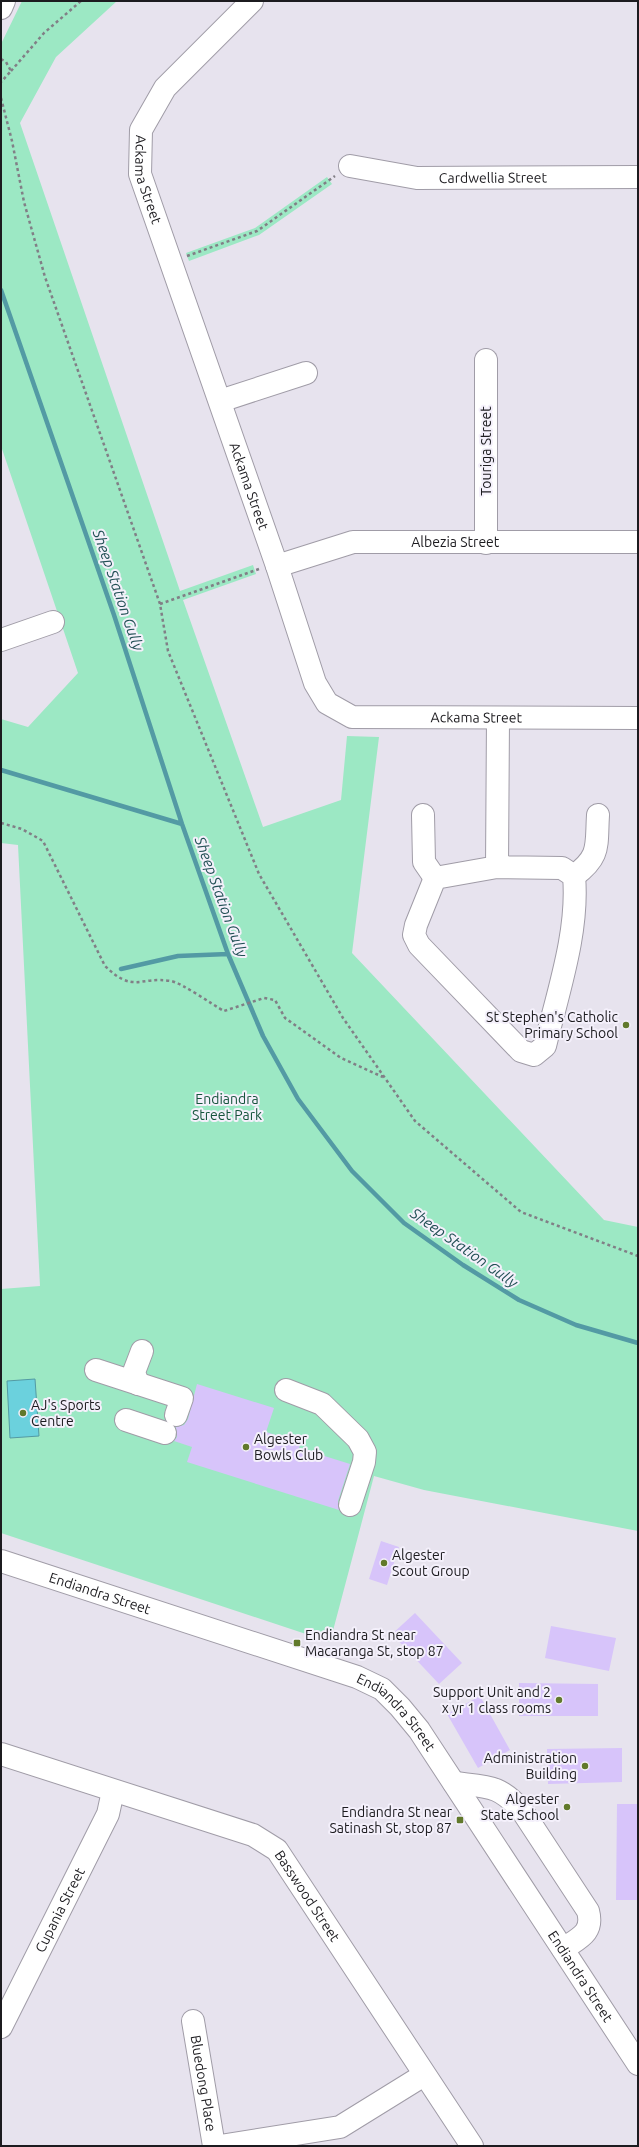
<svg xmlns="http://www.w3.org/2000/svg" width="639" height="2147" font-family="Ubuntu,sans-serif">
<style>
.green{fill:#9ce8c4}
.water{fill:#6bd1dd;stroke:#539aa4}
.lines{fill:none;stroke-linecap:round;stroke-linejoin:round}
.stream{stroke:#539aa4;stroke-width:4.5}
.building{fill:#d7c4fa}
.minor-casing{stroke:#a09ca7;stroke-width:24}
.major-casing{stroke:#a09ca7;stroke-width:24}
.path{stroke:#817f86;stroke-width:2.5;stroke-dasharray:3 3;stroke-linecap:butt}
.minor{stroke:#fff;stroke-width:22}
.major{stroke:#fff;stroke-width:22}
.poi-dot{fill:#61792b;stroke:#f4f0fb;stroke-width:1.5}
.labels{text-anchor:middle;stroke-width:4;stroke-linejoin:round;paint-order:stroke}
.street-label{font-size:14px;fill:#1c1b1f;stroke:#f4f0fb}
.poi-label{font-size:14px;fill:#1c1b1f;stroke:#f4f0fb;text-anchor:end}
.park-label{font-size:14px;fill:#15543c;stroke:#f4f0fb}
.water-label{font-size:15px;font-style:italic;fill:#225055;stroke:#f4f0fb}
</style>
<rect width="100%" height="100%" fill="#e7e3ee"/>
<path class="green" d="M22,1H117L56,57L20,123L180,591L253,565L256,574L183,600L263,827L341,800L347,736L379,737L352,953L604,1220L638,1227V1531L424,1490L374,1476L330,1642L1,1533V1289L40,1286L18,845L1,843V719L28,727L78,673L1,446V44Z
M327,177L332,184L259,235L189,261L186,253L255,228Z"/>
<path class="water" d="M35,1379L39,1436L10,1438L7,1381Z"/>
<g class="lines">
<path class="stream" d="M1,290L114,615L182,824L228,954L263,1036L298,1099L352,1171L404,1223L463,1265L519,1300L576,1325L638,1343
M1,770L182,824
M121,969L178,956L228,954"/>
</g>
<path class="building" d="M197,1384L274,1408L266,1432L301,1443L299,1448L350,1464L338,1501L339,1510L187,1462L192,1447L174,1441L177,1437L176,1427L184,1425L188,1419Z
M381,1541L399,1547L387,1585L369,1579Z
M415,1613L462,1663L439,1684L392,1634Z
M551,1626L616,1638L609,1671L545,1658Z
M519,1683L598,1684V1716H519Z
M480,1696L510,1750L478,1768L447,1714Z
M622,1748V1782L548,1784L547,1749Z
M617,1804H638V1900H616Z"/>
<g class="lines">
<g class="minor-casing">
<g id="minor">
<path id="s1" d="M252,1L165,88L141,130L140,174L277,566L315,683L327,703L352,717L638,718"/>
<path id="s2" d="M350,166L417,178L638,177"/>
<path d="M220,401L306,373"/>
<path d="M486,543V360"/>
<path id="s3" d="M277,566L353,542H638"/>
<path d="M1,640L53,622"/>
<path d="M423,815L424,862L435,878"/>
<path d="M497,867L562,868L574,876C579,931 558,992 545,1046L534,1055L521,1051L419,945L414,935L416,925L435,878L497,867L498,718"/>
<path d="M574,876C601,856 596,846 598,815"/>
<path d="M96,1370L182,1398L176,1415"/>
<path d="M138,1384L134,1372L142,1351"/>
<path d="M286,1390L322,1404L358,1439L365,1452L364,1462L350,1505"/>
<path d="M126,1420L165,1433"/>
<path id="s4" d="M1,1561L357,1677L382,1689L400,1707L419,1730L638,2064"/>
<path id="s5" d="M1,1754L253,1835L277,1850L472,2146"/>
<path d="M454,1783C488,1787 499,1784 523,1812L588,1911C594,1933 579,1938 563,1949"/>
<path id="s6" d="M193,2021L214,2146"/>
<path id="s7" d="M1,2027L108,1814L113,1791"/>
<path d="M220,2146L340,2127L424,2075"/>
</g>
</g>
<g class="major-casing">
<path id="major" d="M1,8L4,1"/>
</g>
<path class="path" d="M1,59L6,62L11,71L1,82
M11,71L44,33L81,1
M1,98L12,141L24,202L45,277L160,604L168,651L259,874L343,1018L415,1121L521,1212L638,1256
M187,256L257,231L335,176
M160,604L259,569
M1,823L22,829L43,841L105,966C134,994 139,976 171,981C182,983 213,1005 224,1011L264,998L275,1000L285,1018L341,1058L383,1077"/>
<use href="#minor" class="minor"/>
<use href="#major" class="major"/>
</g>
<g class="poi-dot">
<circle cx="626" cy="1025" r="4"/>
<circle cx="23" cy="1413" r="4"/>
<circle cx="246" cy="1447" r="4"/>
<circle cx="384" cy="1563" r="4"/>
<rect x="293" y="1639" width="8" height="8" rx="2"/>
<circle cx="559" cy="1700" r="4"/>
<circle cx="585" cy="1766" r="4"/>
<circle cx="567" cy="1807" r="4"/>
<rect x="456" y="1816" width="8" height="8" rx="2"/>
</g>
<g class="labels">
<g class="street-label">
<text dy="5" stroke="none"><textPath href="#s2" startOffset="144">Cardwellia Street</textPath></text>
<text dy="5" stroke="none"><textPath href="#s1" startOffset="222">Ackama Street</textPath></text>
<text transform="translate(486 451) rotate(-90)" y="5">Touriga Street</text>
<text dy="5" stroke="none"><textPath href="#s1" startOffset="546">Ackama Street</textPath></text>
<text dy="5" stroke="none"><textPath href="#s3" startOffset="182">Albezia Street</textPath></text>
<text dy="5" stroke="none"><textPath href="#s1" startOffset="930">Ackama Street</textPath></text>
<text dy="5" stroke="none"><textPath href="#s4" startOffset="104">Endiandra Street</textPath></text>
<text dy="5" stroke="none"><textPath href="#s4" startOffset="428">Endiandra Street</textPath></text>
<text dy="5" stroke="none"><textPath href="#s5" startOffset="348">Basswood Street</textPath></text>
<text dy="5" stroke="none"><textPath href="#s7" startOffset="131">Cupania Street</textPath></text>
<text dy="5" stroke="none"><textPath href="#s4" startOffset="752">Endiandra Street</textPath></text>
<text dy="5" stroke="none"><textPath href="#s6" startOffset="63">Bluedong Place</textPath></text>
</g>
<g class="poi-label">
<text x="618" y="1022">St Stephen's Catholic<tspan x="618" dy="16">Primary School</tspan></text>
<text x="31" y="1410" text-anchor="start">AJ's Sports<tspan x="31" dy="16">Centre</tspan></text>
<text x="254" y="1444" text-anchor="start">Algester<tspan x="254" dy="16">Bowls Club</tspan></text>
<text x="392" y="1560" text-anchor="start">Algester<tspan x="392" dy="16">Scout Group</tspan></text>
<text x="305" y="1640" text-anchor="start">Endiandra St near<tspan x="305" dy="16">Macaranga St, stop 87</tspan></text>
<text x="551" y="1697">Support Unit and 2<tspan x="551" dy="16">x yr 1 class rooms</tspan></text>
<text x="577" y="1763">Administration<tspan x="577" dy="16">Building</tspan></text>
<text x="559" y="1804">Algester<tspan x="559" dy="16">State School</tspan></text>
<text x="452" y="1817">Endiandra St near<tspan x="452" dy="16">Satinash St, stop 87</tspan></text>
</g>
<g class="park-label">
<text x="227" y="1104">Endiandra<tspan x="227" dy="16">Street Park</tspan></text>
</g>
<g class="water-label">
<text transform="translate(118 590) rotate(71)" y="5">Sheep Station Gully</text>
<text transform="translate(221 897) rotate(70)" y="5">Sheep Station Gully</text>
<text transform="translate(464 1248) rotate(35)" y="5">Sheep Station Gully</text>
</g>
</g>
<rect width="639" height="2147" fill="none" stroke="#1c1b1f" stroke-width="4"/>
</svg>
